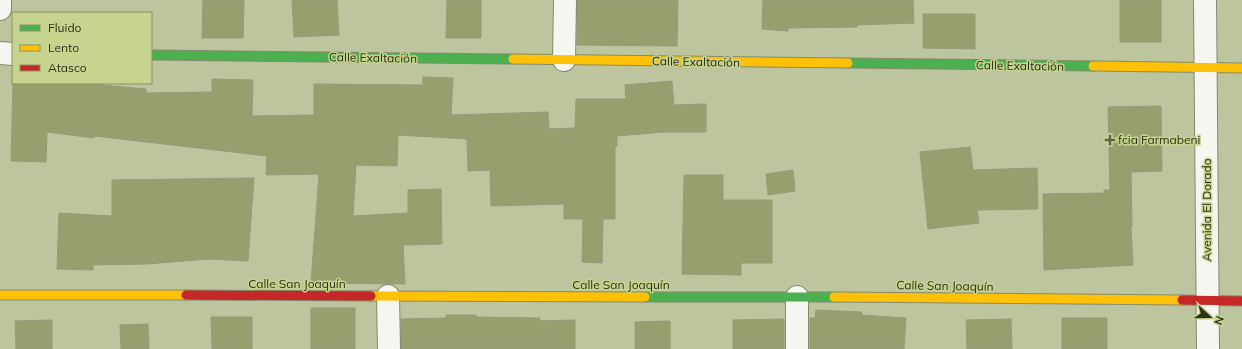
<svg xmlns="http://www.w3.org/2000/svg" width="1242" height="349" font-family="Mulish,sans-serif">
<style>
.building{fill:#979f6f;stroke:#949a7b}
.lines{fill:none;stroke-linecap:round;stroke-linejoin:round}
.street-casing{stroke:#848a6b;stroke-width:24}
.fast-casing{stroke:#848a6b;stroke-width:11}
.slow-casing{stroke:#848a6b;stroke-width:11}
.jam-casing{stroke:#848a6b;stroke-width:11}
.street{stroke:#f5f6f0;stroke-width:22}
.fast{stroke:#4caf50;stroke-width:9}
.slow{stroke:#ffc107;stroke-width:9}
.jam{stroke:#c62828;stroke-width:9}
.poi-dot{fill:#5f6546;stroke:#c6d48f;stroke-width:1.5}
.labels{text-anchor:middle;stroke-width:3;stroke-linejoin:round;paint-order:stroke}
.street-label{font-size:12px;fill:#2c3216;stroke:#c6d48f}
.poi-label{font-size:12px;fill:#2c3216;stroke:#c6d48f;text-anchor:start}
</style>
<rect width="100%" height="100%" fill="#bdc59e"/>
<path class="building" d="M203,0H244L243,38H202Z
M292,0H337L339,35L294,37Z
M447,0H481V38H446Z
M577,0H678L677,46L577,45Z
M763,0H913L914,23L857,25V27L788,28V31L762,29Z
M1120,0H1161V42H1120Z
M923,14H975V49L923,48Z
M423,77L453,78L451,115L548,112L549,129L575,128L576,99H626L625,85L672,81L674,105L706,104V132H664L617,136V146H615V219H603L602,263L582,262L583,219H564V204L491,206L490,170L468,171L467,139L398,135L397,166L356,165L353,216L408,213V190L441,189L442,244L403,245L405,284L311,283L319,174L266,175L267,156L95,136L94,138L47,132L46,162L11,161L13,83H100V85L146,89V93L212,92V79L253,80L252,116L314,115V84L423,85Z
M1161,106L1162,171L1131,172L1132,226H1131L1133,265L1044,270L1043,194L1104,193V190H1110L1108,107Z
M970,147L973,170L1037,168L1038,209L977,210L979,223L928,229L920,152Z
M793,170L795,191L768,195L766,174Z
M684,175H723V200H772V263H741V275L682,274Z
M254,178L248,261L208,259L147,264L93,265V270L57,269L59,213L112,216V180Z
M311,308H355V349H311Z
M816,310L862,312L861,315L906,318L904,349H810V318H815Z
M446,315H476V317L540,318V321L575,320V349H401V319L446,318Z
M211,317H252V349H212Z
M1062,318H1107V349H1062Z
M784,319V349H733V320Z
M1011,319L1012,349H967L966,320Z
M52,320V349H16L15,321Z
M670,321V349H635V322Z
M148,324L149,349H121L120,325Z"/>
<g class="lines">
<g class="street-casing">
<path id="street" d="M1205,0L1208,349
M0,9V0
M0,53L13,54
M564,60L565,0
M388,296L389,349
M797,297V349"/>
</g>
<g class="fast-casing">
<path id="fast" d="M151,55L513,59
M848,63L1093,66
M645,297H834"/>
</g>
<g class="slow-casing">
<path id="slow" d="M513,59L848,63
M1093,66L1242,68
M0,295H186
M371,296L645,297
M834,297L1182,300"/>
</g>
<g class="jam-casing">
<path id="jam" d="M186,295L371,296
M1182,300L1242,301"/>
</g>
<use href="#street" class="street"/>
<use href="#fast" class="fast"/>
<use href="#slow" class="slow"/>
<use href="#jam" class="jam"/>
</g>
<path class="poi-dot" d="M1108 134h4v4h4v4h-4v4h-4v-4h-4v-4h4z"/>
<g class="labels">
<g class="street-label">
<text transform="translate(373 58) rotate(1)" y="4">Calle Exaltación</text>
<text transform="translate(696 62) rotate(1)" y="4">Calle Exaltación</text>
<text transform="translate(1020 66) rotate(1)" y="4">Calle Exaltación</text>
<text transform="translate(1207 210) rotate(-90)" y="4">Avenida El Dorado</text>
<text x="297" y="288">Calle San Joaquín</text>
<text x="621" y="289">Calle San Joaquín</text>
<text transform="translate(945 286) rotate(1)" y="4">Calle San Joaquín</text>
</g>
<g class="poi-label">
<text x="1118" y="144">fcia Farmabeni</text>
</g>
</g>
<rect x="12" y="12" width="140" height="72" fill="#c6d48f" stroke="#88935f"/>
<rect x="20" y="25" width="20" height="6" fill="#4caf50" stroke="#88935f"/>
<text x="48" y="32" font-size="12" fill="#2c3216">Fluido</text>
<rect x="20" y="45" width="20" height="6" fill="#ffc107" stroke="#88935f"/>
<text x="48" y="52" font-size="12" fill="#2c3216">Lento</text>
<rect x="20" y="65" width="20" height="6" fill="#c62828" stroke="#88935f"/>
<text x="48" y="72" font-size="12" fill="#2c3216">Atasco</text>
<g transform="translate(1210 317) rotate(111)" stroke="#c6d48f" stroke-width="3" paint-order="stroke">
<path d="M0-3L7 15L0 10L-7 15Z" fill="#2c3216"/>
<text y="-6" font-size="11" font-weight="bold" text-anchor="middle" fill="#2c3216">N</text>
</g>
</svg>
